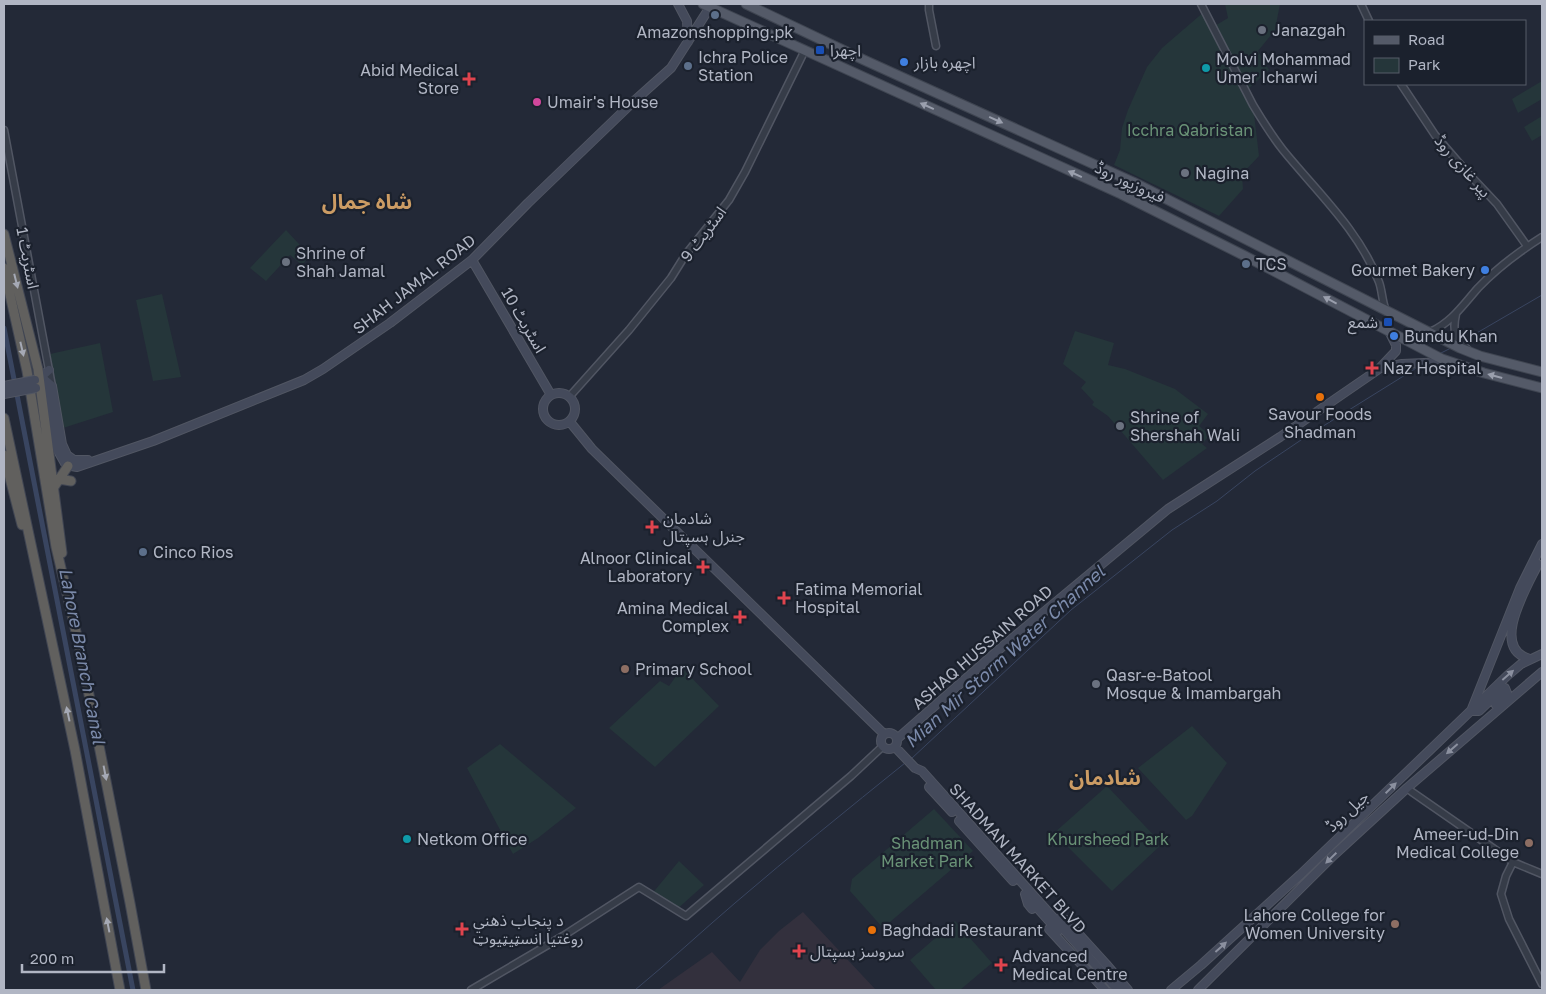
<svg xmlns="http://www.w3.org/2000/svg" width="1546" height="994" font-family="'Golos Text','Noto Sans Arabic',sans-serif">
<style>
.medical{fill:#33303d}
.green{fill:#25363a}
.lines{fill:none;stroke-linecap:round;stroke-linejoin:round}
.stream{stroke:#394560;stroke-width:1}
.canal{stroke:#394560;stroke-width:5}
.tertiary-casing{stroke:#515663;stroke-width:9}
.secondary-casing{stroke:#515663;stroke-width:10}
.primary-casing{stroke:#3f4551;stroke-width:11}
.trunk-casing{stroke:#414653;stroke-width:11}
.tertiary{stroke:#363c48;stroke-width:6}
.secondary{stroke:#444a5b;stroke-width:8}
.primary{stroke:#545a68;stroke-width:9}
.trunk{stroke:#61605e;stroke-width:9}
.secondary-bridge-casing{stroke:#515663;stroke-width:10;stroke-linecap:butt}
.secondary-bridge{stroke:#444a5b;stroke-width:8}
.oneway{fill:#9a9fad}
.oneway2{fill:#a5a9b5}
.oneway3{fill:#8b909f}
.service-dot{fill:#5c6f8a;stroke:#1b212d;stroke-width:2}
.worship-dot{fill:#6b7280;stroke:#1b212d;stroke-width:2}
.transit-dot{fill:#1a4fb4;stroke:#1b212d;stroke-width:2}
.shop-dot{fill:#3f7fe0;stroke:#1b212d;stroke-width:2}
.culture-dot{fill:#0f9aa8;stroke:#1b212d;stroke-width:2}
.health-dot{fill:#e0444e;stroke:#1b212d;stroke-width:2}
.hotel-dot{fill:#d1479c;stroke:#1b212d;stroke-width:2}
.food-dot{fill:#e8710a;stroke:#1b212d;stroke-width:2}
.education-dot{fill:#8d6e63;stroke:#1b212d;stroke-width:2}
.labels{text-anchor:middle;stroke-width:4.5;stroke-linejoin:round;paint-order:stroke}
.poi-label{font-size:16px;fill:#b1b6c4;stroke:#1b212d;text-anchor:start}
.park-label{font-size:16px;fill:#6a9377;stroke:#1b212d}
.street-label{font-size:16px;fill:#b1b6c4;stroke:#1b212d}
.water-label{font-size:18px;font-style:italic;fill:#7b8aaa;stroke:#1b212d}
.district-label{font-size:21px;font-weight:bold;fill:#cc9c64;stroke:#1b212d}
</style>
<rect width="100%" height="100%" fill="#232937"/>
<path class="medical" d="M803,912L876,990H658L712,952L740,982L760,950L779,931Z"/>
<path class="green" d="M1225,4H1280L1275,30L1258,51L1269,70L1246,91L1253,105L1259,156L1242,174L1243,189L1219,216L1114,165L1120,150L1122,128L1128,110L1147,67L1162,48L1205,11L1213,27L1228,18Z
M1542,81V99L1518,113L1512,99Z
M1542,116V135L1532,141L1524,127Z
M286,230L310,256L302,265L290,255L266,281L250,268Z
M162,294L181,377L153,381L136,300Z
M1075,331L1114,343L1108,365L1125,369L1175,389L1208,414L1199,426L1210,435L1202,444L1207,448L1163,480L1108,416L1092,405L1094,402L1081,388L1086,382L1063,364Z
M100,343L113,412L63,428L50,354Z
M682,668L719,706L655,767L609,728L660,681L669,686Z
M1192,726L1227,763L1192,816L1186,820L1138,768Z
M500,744L576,808L538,838L513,854L467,768Z
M1107,786L1162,844L1112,891L1054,833Z
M934,809L973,851L883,928L850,891L852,879Z
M679,861L704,885L675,911L651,895Z
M955,921L992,963L960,990H936L910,960Z"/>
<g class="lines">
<path class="stream" d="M1463,341L1542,295
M1441,353L1451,348
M911,759L1071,610L1172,530L1217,501L1255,471L1304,438L1418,367
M635,990C669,962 701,932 735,903C791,855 848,809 905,763"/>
<path class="canal" d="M4,328L133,990"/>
<g class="tertiary-casing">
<path id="tertiary" d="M929,4V10L936,46
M1201,4L1253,105C1262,120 1272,136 1283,150C1317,192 1359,230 1379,282C1382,290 1382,300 1385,308
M1361,4L1369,21
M1401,84L1435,135L1466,171L1497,204L1527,246
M4,130L52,386
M1456,314C1452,332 1455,337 1468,350
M1430,332C1451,323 1463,305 1478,288C1496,269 1520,251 1542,237
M570,396L629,330L671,278L686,254L729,200L745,172L805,50
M1407,788L1412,792L1513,862L1542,874
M1513,862L1506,876L1501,894L1509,919L1542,984
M471,990L563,936L639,887L686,916L851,776L883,746"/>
</g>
<g class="secondary-casing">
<path id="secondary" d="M678,4L687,21L688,42
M472,260L551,395
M1381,368L1402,364L1446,362
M39,379L49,370
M35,380H45L52,386L62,444L67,455L74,460H88
M36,388L44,387L47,390L57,449L66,465L77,467L153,441L304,380L323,369L390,323L472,260L528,203L633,102L671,68L710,7
M543 409a16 16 0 1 1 32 0a16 16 0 1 1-32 0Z
M570,422L592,449L884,734
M1530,659C1489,649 1527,587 1538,564
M1496,705L1507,693L1505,688L1502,689L1479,711H1471L1520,588L1542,544
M881 741a8 8 0 1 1 16 0a8 8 0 1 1-16 0Z
M897,739L1003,646L1168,509L1280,437L1379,369L1396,351V345L1389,331
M895,747L915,768L922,771L1118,990
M929,787L952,812
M959,821L1013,881
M1025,894L1028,904L1032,909
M1033,903L1058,931
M1054,919L1066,920L1106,964L1128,990
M1049,929L1105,990
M1171,990L1201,965L1300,875L1508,675L1521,664L1542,654
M1198,990L1334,855L1407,788L1542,672"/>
</g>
<g class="primary-casing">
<path id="primary" d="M703,4L1121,194L1245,256L1442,359L1484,373L1542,388
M746,4L864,60L1133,182L1460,348L1480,356L1542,372"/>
</g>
<g class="trunk-casing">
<path id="trunk" d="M4,234L38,369L62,553
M4,268L27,371L56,547L80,649L130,903L146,990
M4,418L75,750L120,990
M4,455L22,525
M59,479L71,481
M54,487L68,466"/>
</g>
<use href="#tertiary" class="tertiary"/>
<use href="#secondary" class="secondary"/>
<use href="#primary" class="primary"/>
<use href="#trunk" class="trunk"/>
<g class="secondary-bridge-casing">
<path id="secondary-bridge" d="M4,386L35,380
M4,394L36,388"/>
</g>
<use href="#secondary-bridge" class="secondary-bridge"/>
</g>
<defs><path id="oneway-solid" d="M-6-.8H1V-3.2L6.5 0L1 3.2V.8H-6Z" transform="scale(1.25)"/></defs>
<g class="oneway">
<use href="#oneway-solid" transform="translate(927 106) rotate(-156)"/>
<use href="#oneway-solid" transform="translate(996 120) rotate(24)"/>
<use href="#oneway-solid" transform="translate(1075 174) rotate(-156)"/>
<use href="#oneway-solid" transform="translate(1330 300) rotate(-152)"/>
<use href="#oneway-solid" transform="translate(1495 376) rotate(-165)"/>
</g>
<g class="oneway2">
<use href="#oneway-solid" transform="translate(16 281) rotate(76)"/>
<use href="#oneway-solid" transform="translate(22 349) rotate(77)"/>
<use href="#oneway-solid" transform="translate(68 714) rotate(-102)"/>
<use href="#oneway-solid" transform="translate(105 773) rotate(79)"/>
<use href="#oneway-solid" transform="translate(108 925) rotate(-101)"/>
</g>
<g class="oneway3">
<use href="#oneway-solid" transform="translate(1508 675) rotate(-41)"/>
<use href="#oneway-solid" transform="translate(1452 749) rotate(139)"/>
<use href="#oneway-solid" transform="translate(1391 788) rotate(-44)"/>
<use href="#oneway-solid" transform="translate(1331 858) rotate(136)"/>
<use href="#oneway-solid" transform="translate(1221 947) rotate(-42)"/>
</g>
<g class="service-dot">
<circle cx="715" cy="15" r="5"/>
<circle cx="688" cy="66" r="5"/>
<circle cx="1246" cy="264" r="5"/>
<circle cx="143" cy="552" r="5"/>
</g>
<g class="worship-dot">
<circle cx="1262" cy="30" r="5"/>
<circle cx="1185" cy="173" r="5"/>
<circle cx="286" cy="262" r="5"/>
<circle cx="1120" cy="426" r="5"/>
<circle cx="1096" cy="684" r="5"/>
</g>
<g class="transit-dot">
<rect x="815" y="45" width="10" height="10" rx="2.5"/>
<rect x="1383" y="317" width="10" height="10" rx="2.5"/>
</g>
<g class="shop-dot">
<circle cx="904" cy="62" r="5"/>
<circle cx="1485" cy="270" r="5"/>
<circle cx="1394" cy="336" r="5"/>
</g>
<g class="culture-dot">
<circle cx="1206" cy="68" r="5"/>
<circle cx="407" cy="839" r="5"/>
</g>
<g class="health-dot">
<path d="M466.5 71.5h5v5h5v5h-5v5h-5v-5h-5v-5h5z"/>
<path d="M1369.5 360.5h5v5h5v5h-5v5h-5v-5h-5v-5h5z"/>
<path d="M649.5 519.5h5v5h5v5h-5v5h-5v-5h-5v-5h5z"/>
<path d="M700.5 559.5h5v5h5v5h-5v5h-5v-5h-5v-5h5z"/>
<path d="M781.5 590.5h5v5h5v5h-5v5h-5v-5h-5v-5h5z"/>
<path d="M737.5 609.5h5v5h5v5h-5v5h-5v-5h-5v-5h5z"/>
<path d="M459.5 921.5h5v5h5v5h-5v5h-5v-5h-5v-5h5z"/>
<path d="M796.5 943.5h5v5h5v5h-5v5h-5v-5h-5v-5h5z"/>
<path d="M998.5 957.5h5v5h5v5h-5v5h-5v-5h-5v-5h5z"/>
</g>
<circle class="hotel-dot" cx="537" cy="102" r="5"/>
<g class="food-dot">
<circle cx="1320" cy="397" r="5"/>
<circle cx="872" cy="930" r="5"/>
</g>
<g class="education-dot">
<circle cx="625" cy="669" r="5"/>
<circle cx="1529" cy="843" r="5"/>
<circle cx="1395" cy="924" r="5"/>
</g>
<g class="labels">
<g class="poi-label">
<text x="1272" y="36">Janazgah</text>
<text x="715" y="38" text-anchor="middle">Amazonshopping.pk</text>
<text x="830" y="56">اچھرا</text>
<text x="698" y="63">Ichra Police<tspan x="698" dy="18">Station</tspan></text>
<text x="1216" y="65">Molvi Mohammad<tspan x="1216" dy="18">Umer Icharwi</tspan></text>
<text x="914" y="68">اچھرہ بازار</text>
<text x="459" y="76" text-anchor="end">Abid Medical<tspan x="459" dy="18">Store</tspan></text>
<text x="547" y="108">Umair's House</text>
<text x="1195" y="179">Nagina</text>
<text x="296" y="259">Shrine of<tspan x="296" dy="18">Shah Jamal</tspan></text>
<text x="1256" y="270">TCS</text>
<text x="1475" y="276" text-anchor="end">Gourmet Bakery</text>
<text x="1378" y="328" text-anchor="end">شمع</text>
<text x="1404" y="342">Bundu Khan</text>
<text x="1383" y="374">Naz Hospital</text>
<text x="1320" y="420" text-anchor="middle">Savour Foods<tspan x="1320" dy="18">Shadman</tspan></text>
<text x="1130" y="423">Shrine of<tspan x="1130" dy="18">Shershah Wali</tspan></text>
<text x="663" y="524">شادمان<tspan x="663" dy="18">جنرل ہسپتال</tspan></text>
<text x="153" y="558">Cinco Rios</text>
<text x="692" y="564" text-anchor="end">Alnoor Clinical<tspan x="692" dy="18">Laboratory</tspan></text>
<text x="795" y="595">Fatima Memorial<tspan x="795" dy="18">Hospital</tspan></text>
<text x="729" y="614" text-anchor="end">Amina Medical<tspan x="729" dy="18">Complex</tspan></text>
<text x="635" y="675">Primary School</text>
<text x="1106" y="681">Qasr-e-Batool<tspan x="1106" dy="18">Mosque &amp; Imambargah</tspan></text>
<text x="1519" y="840" text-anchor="end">Ameer-ud-Din<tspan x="1519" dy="18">Medical College</tspan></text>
<text x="417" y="845">Netkom Office</text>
<text x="1385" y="921" text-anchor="end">Lahore College for<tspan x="1385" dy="18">Women University</tspan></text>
<text x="473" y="926">د پنجاب ذهني<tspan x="473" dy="18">روغتیا انسټیټیوټ</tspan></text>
<text x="882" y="936">Baghdadi Restaurant</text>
<text x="810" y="957">سروسز ہسپتال</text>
<text x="1012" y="962">Advanced<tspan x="1012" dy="18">Medical Centre</tspan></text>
</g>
<g class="park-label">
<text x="1190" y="136">Icchra Qabristan</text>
<text x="1108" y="845">Khursheed Park</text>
<text x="927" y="849">Shadman<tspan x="927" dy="18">Market Park</tspan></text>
</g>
<g class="street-label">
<text transform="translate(1463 166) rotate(49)" y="6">پیر غازی روڈ</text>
<text transform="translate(1130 182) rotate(25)" y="6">فیروزپور روڈ</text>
<text transform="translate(703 234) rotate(-53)" y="6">اسٹریٹ 9</text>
<text transform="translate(28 258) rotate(79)" y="6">اسٹریٹ 1</text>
<text transform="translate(414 284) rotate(-38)" y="6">SHAH JAMAL ROAD</text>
<text transform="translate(524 320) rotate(60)" y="6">اسٹریٹ 10</text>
<text transform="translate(982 647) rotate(-41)" y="6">ASHAQ HUSSAIN ROAD</text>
<text transform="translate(1347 811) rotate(-43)" y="6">جیل روڈ</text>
<text transform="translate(1018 858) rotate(48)" y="6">SHADMAN MARKET BLVD</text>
</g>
<g class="water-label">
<text transform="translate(82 656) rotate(79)" y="6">Lahore Branch Canal</text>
<text transform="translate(1005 657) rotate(-42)" y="6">Mian Mir Storm Water Channel</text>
</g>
<g class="district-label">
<text x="367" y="209">شاہ جمال</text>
<text x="1105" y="785">شادمان</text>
</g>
</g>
<rect width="1546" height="994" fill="none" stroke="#b1b6c4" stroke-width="10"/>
<rect x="1364" y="20" width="162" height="65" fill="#1b212d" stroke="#575d69"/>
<rect x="1374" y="36" width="25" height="8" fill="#545a68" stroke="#575d69"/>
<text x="1408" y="45" font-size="15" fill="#b1b6c4">Road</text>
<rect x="1374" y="58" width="25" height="15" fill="#25363a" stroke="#575d69"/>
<text x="1408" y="70" font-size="15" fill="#b1b6c4">Park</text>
<path d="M22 964v8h142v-8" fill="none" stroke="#b1b6c4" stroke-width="2.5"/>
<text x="30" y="964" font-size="15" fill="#b1b6c4" stroke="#1b212d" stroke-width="4" paint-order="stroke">200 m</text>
</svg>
